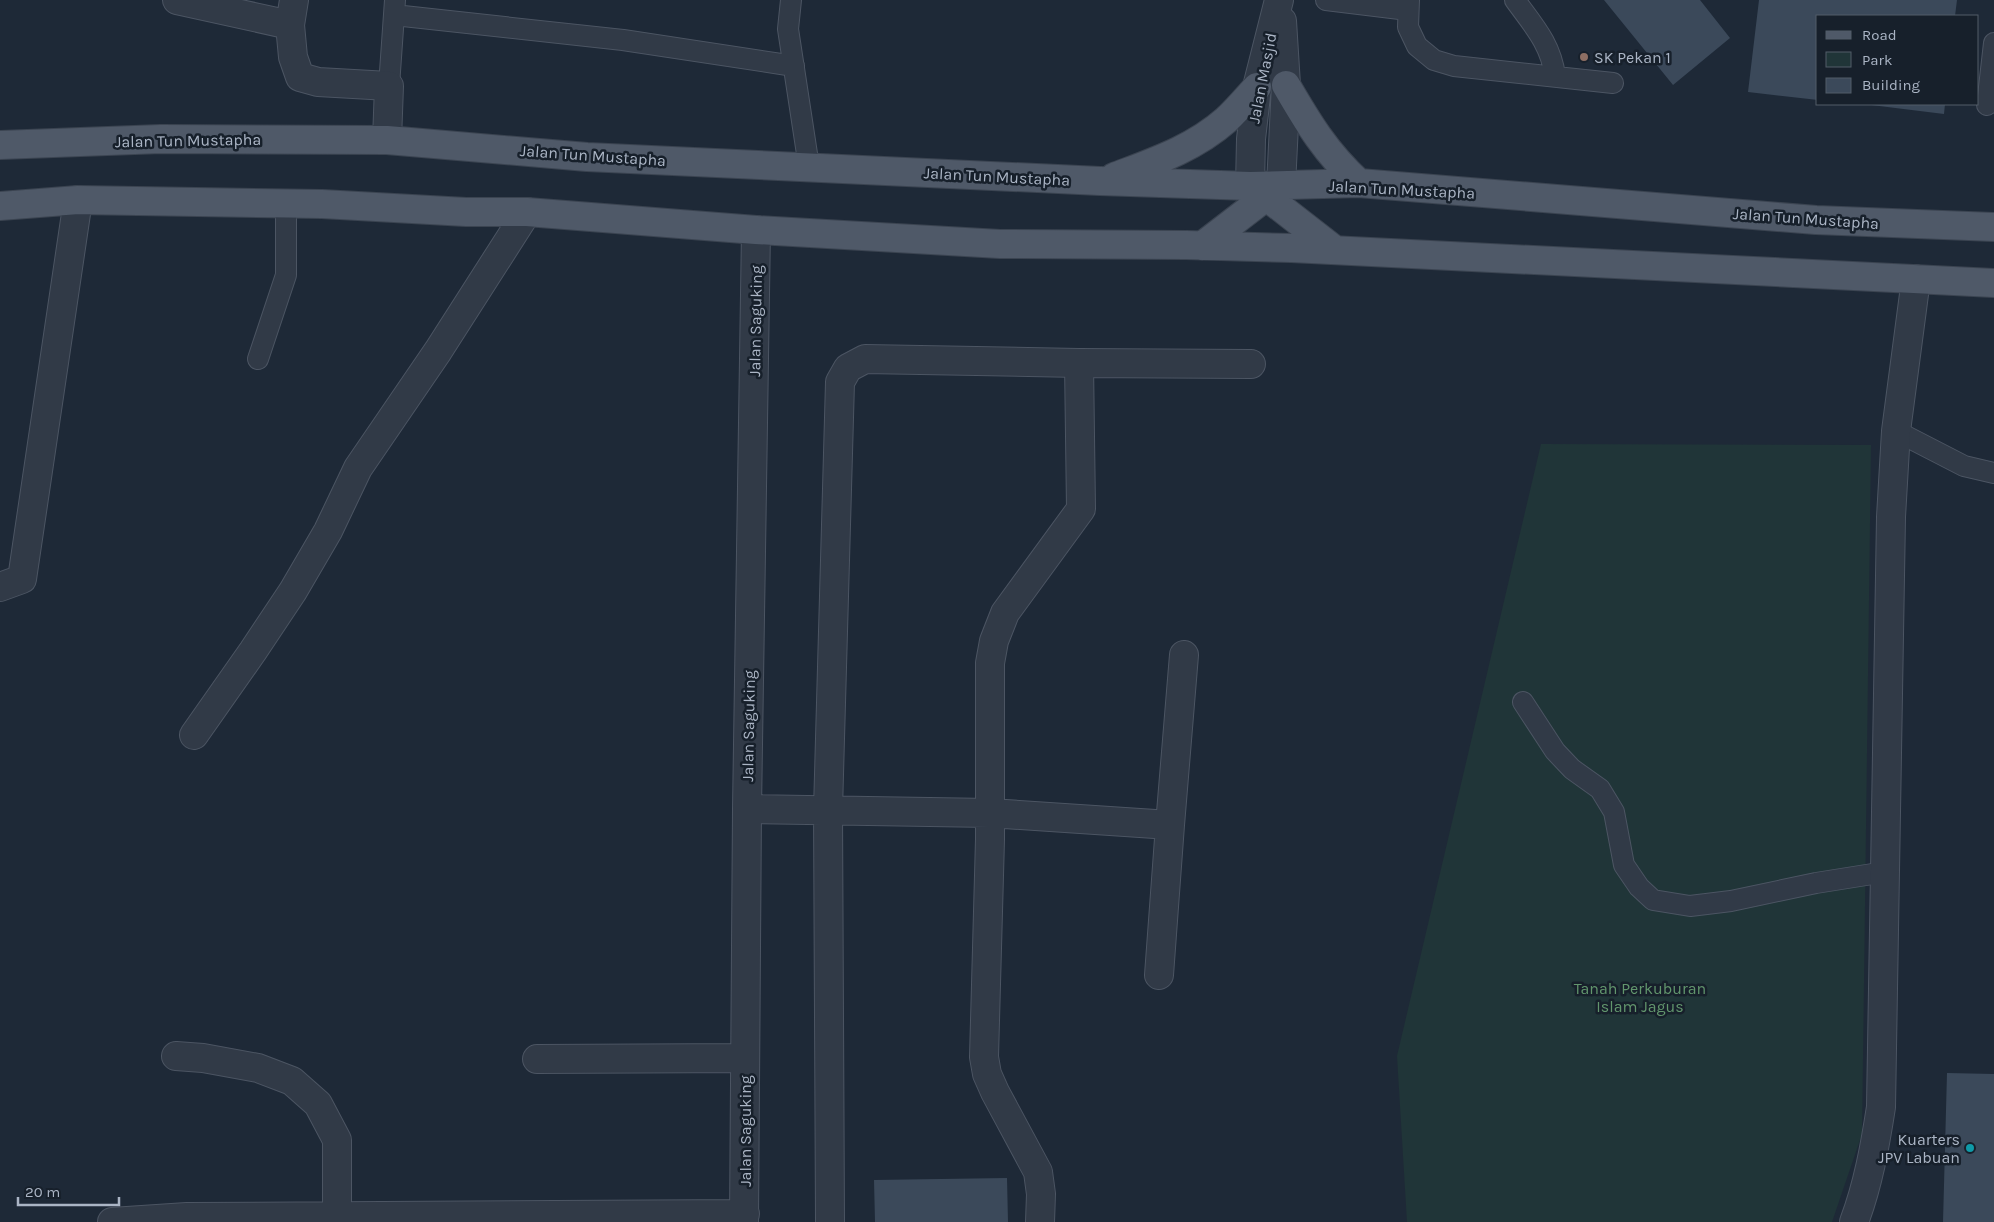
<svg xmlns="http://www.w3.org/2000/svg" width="1994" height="1222" font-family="Karla,sans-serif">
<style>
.green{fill:#203538}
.building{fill:#3b495a}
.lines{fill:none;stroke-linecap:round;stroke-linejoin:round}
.service-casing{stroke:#4c5563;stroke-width:22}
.minor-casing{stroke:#4c5563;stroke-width:30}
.primary-casing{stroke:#3b4451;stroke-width:30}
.service{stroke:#313a47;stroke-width:20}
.minor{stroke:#313a47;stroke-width:28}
.primary{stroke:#4f5968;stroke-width:28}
.education-dot{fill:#8d6e63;stroke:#17202b;stroke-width:2}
.culture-dot{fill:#0f9aa8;stroke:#17202b;stroke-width:2}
.labels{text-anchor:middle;stroke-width:5;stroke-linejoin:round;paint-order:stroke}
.poi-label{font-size:16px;fill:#abb5c5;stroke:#17202b;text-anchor:start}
.street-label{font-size:16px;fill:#abb5c5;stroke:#17202b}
.park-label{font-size:16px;fill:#62966d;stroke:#17202b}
</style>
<rect width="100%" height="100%" fill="#1e2937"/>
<path class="green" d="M1541,444L1871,445L1862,1134L1832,1222H1407L1397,1056Z"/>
<path class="building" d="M1604,0H1700L1730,38L1673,85Z
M1759,0H1957L1955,16H1818V100L1748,92Z
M1863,104H1945L1944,114Z
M1947,1073L1994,1074V1222H1943Z
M1007,1178L1008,1222H875L874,1180Z"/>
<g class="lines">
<g class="service-casing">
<path id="service" d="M791,0L788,29L809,167
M1326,0L1408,10
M1409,0L1408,27L1417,46L1434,60L1454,66L1613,83
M1515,0C1533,25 1551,44 1555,76
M394,15L623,40L794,66
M389,86L395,0
M1987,105L1994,43
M258,359L286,275V203
M1896,431L1964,466L1994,473
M1523,702L1555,751L1572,769L1600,789L1614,812L1624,865L1639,887L1653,900L1690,906L1731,901L1816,883L1885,872"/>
</g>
<g class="minor-casing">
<path id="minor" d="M177,0L290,25L293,57L300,77L318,82L389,86L387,140
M290,25L294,0
M1281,185L1286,85L1282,21
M1250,186L1251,139L1257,87L1279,0
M0,587L22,579L78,200
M194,735L253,651L293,591L328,531L358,468L438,351L527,212
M747,809L990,813L1170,825L1159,975
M1170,825L1184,655
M176,1056L203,1058L258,1068L292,1081L318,1104L337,1140V1217
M537,1059L745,1058
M112,1222L187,1217L745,1214
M744,1222L747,809L756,230
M830,1222L828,810L840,382L848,368L865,359L1079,363L1251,364
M1040,1222L1041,1194L1038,1172L995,1092L987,1074L984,1057L990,839V663L994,641L1005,613L1081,509L1079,363
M1854,1222C1868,1185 1875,1146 1881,1107L1891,517L1896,431L1916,279"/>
</g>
<g class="primary-casing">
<path id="primary" d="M1286,85C1308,123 1326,153 1359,183
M0,145L161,139L387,140L587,157L1100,181L1250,186L1359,183L1816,220L1994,227
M1114,177C1153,162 1193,149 1226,120C1237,110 1247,98 1257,87
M1250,186L1267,197L1335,250
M0,206L78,200L322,204L466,212H527L756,230L1000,244L1186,245L1291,248L1994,283
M1202,246L1280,186"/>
</g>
<use href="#service" class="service"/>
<use href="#minor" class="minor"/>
<use href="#primary" class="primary"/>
</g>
<circle class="education-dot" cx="1584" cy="57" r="5"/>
<circle class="culture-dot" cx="1970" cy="1148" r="5"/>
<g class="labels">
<g class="poi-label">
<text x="1594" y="63">SK Pekan 1</text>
<text x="1960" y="1145" text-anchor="end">Kuarters<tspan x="1960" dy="18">JPV Labuan</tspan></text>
</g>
<g class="street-label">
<text transform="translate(1262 78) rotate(-79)" y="6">Jalan Masjid</text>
<text transform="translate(188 140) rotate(-1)" y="6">Jalan Tun Mustapha</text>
<text transform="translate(593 155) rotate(4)" y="6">Jalan Tun Mustapha</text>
<text transform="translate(997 176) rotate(3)" y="6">Jalan Tun Mustapha</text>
<text transform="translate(1402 189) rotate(3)" y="6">Jalan Tun Mustapha</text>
<text transform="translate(1806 218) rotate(4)" y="6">Jalan Tun Mustapha</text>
<text transform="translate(755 321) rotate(-89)" y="6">Jalan Saguking</text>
<text transform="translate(748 726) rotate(-89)" y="6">Jalan Saguking</text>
<text transform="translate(745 1131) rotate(-90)" y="6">Jalan Saguking</text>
</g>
<g class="park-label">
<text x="1640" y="994">Tanah Perkuburan<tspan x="1640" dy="18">Islam Jagus</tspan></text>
</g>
</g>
<rect x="1816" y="15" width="162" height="90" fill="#17202b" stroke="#525c69"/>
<rect x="1826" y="31" width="25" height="8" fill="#4f5968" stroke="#525c69"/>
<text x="1862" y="40" font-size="15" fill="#abb5c5">Road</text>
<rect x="1826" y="52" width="25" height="15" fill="#203538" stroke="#525c69"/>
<text x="1862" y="65" font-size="15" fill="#abb5c5">Park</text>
<rect x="1826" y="78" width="25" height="15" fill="#3b495a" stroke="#525c69"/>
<text x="1862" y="90" font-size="15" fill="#abb5c5">Building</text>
<path d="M18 1197v8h101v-8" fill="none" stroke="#abb5c5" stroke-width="2.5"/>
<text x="25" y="1197" font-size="15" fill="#abb5c5" stroke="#17202b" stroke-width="4" paint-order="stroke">20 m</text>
</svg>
